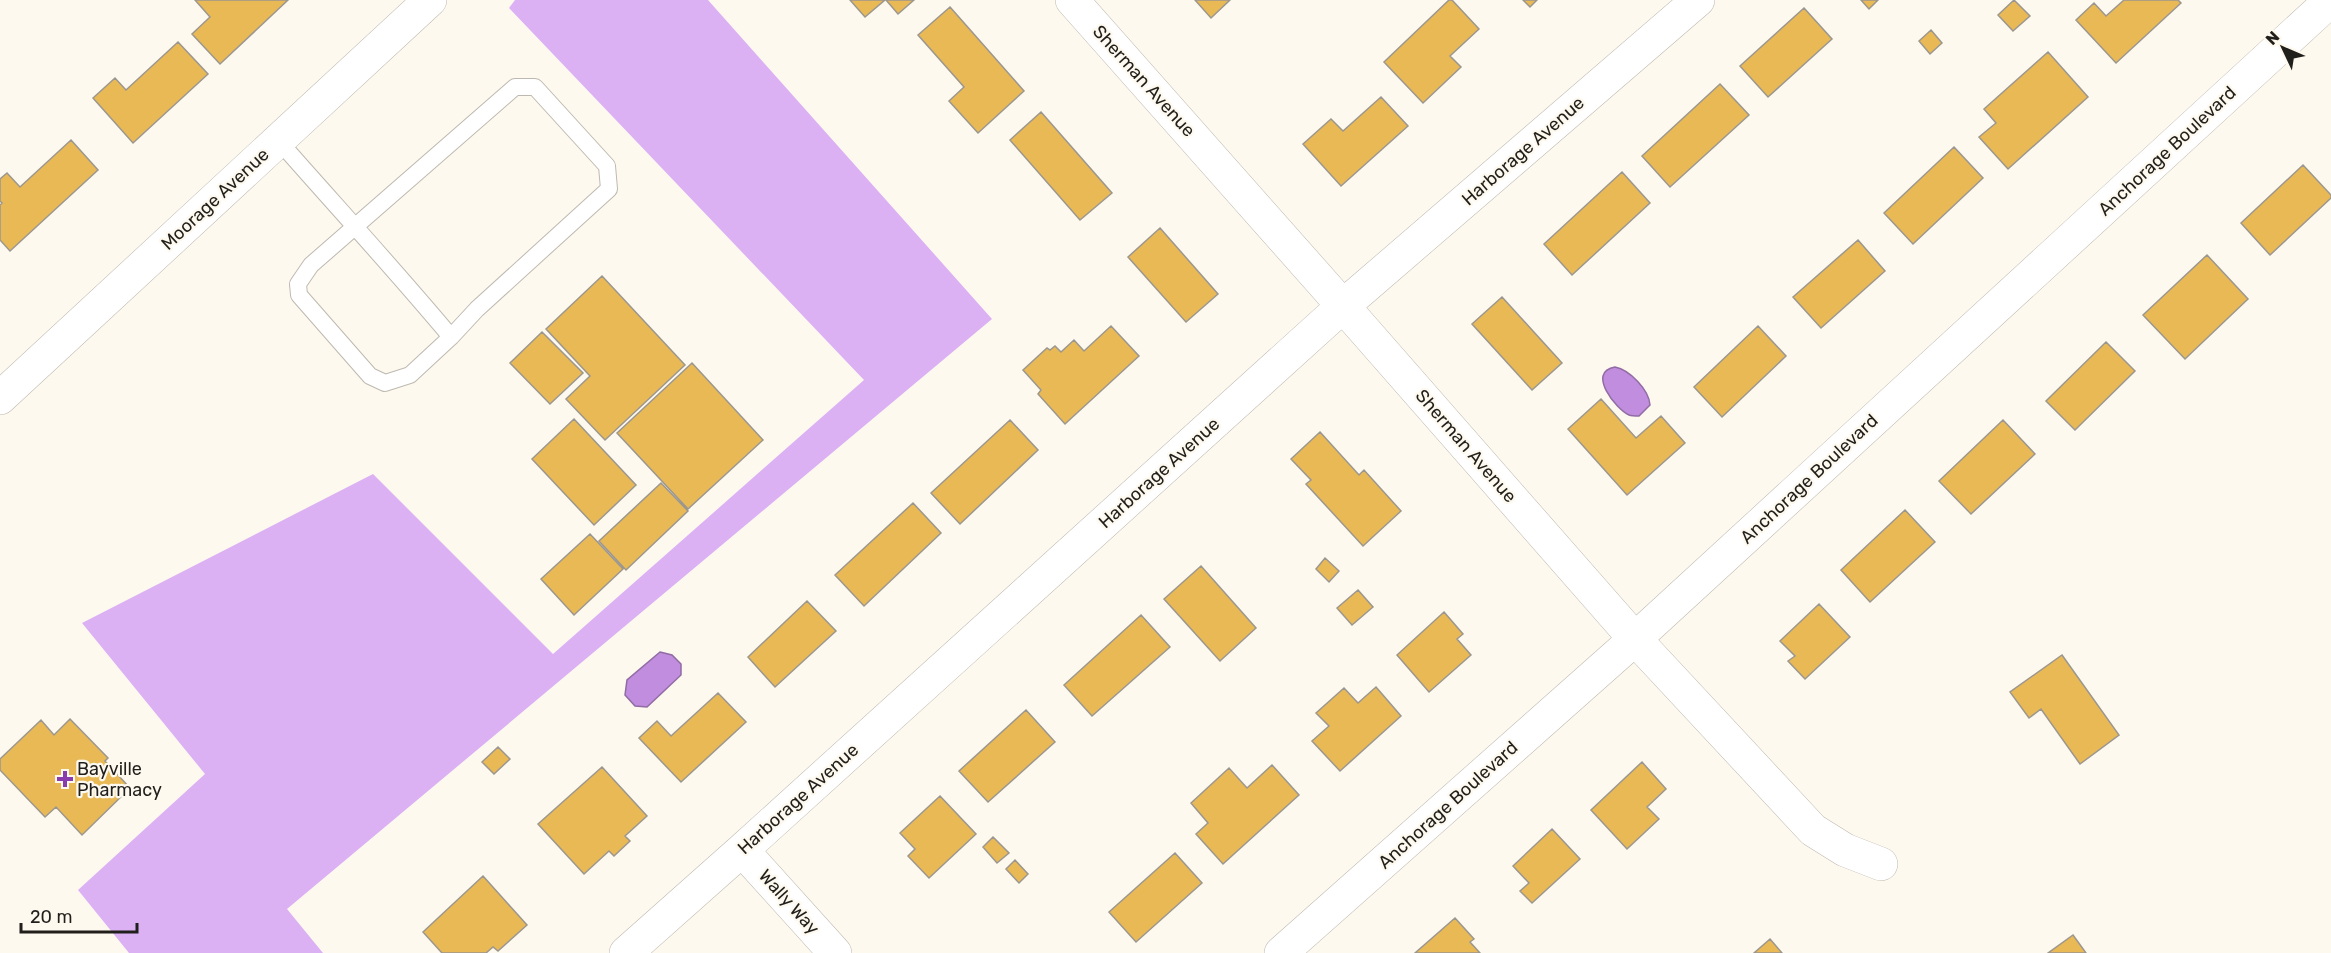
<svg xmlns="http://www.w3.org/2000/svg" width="2331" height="953" font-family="Rubik,sans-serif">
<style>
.forest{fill:#dbb1f4}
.water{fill:#c18ddf;stroke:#916ca4;stroke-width:1.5}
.building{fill:#e9b956;stroke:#9c978e;stroke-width:1.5}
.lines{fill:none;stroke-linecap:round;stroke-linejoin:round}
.service-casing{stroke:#beb9b0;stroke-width:18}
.minor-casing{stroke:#beb9b0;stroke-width:34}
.service{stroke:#fff;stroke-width:16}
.minor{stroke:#fff;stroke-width:33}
.poi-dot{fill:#883cad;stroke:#fef9ef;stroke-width:2}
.labels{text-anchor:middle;stroke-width:4.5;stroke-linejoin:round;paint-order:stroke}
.street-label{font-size:18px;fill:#211f1b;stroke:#fef9ef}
.poi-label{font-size:18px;fill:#211f1b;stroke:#fef9ef;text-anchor:start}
</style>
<rect width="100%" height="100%" fill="#fef9ef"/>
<path class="forest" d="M515,0H708L992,319L287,909L323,953H129L78,890L205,774L82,623L373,474L553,654L864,380L509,8Z"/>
<path class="water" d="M1615,367C1630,370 1649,390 1650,405L1639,416C1635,416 1632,416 1629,415C1616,409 1586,372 1615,367Z
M660,652L672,655L681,664V675L647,707L635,706L625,695L627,680Z"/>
<path class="building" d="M195,0H288L220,64L192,34L210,17Z
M850,0H885L865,17Z
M886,0H914L898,14Z
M1195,0H1230L1211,18Z
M1449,0H1452L1479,29L1450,56L1461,67L1423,103L1384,62Z
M1523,0H1537L1530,7Z
M1861,0H1878L1869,9Z
M2014,0L2030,16L2013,31L1998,15Z
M2124,0H2178L2181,3L2116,63L2076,20L2094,3L2106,16Z
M950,7L1024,91L978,133L949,101L964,87L918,35Z
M1804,8L1832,39L1768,97L1740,66Z
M1931,30L1942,43L1930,54L1919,41Z
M178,42L208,74L133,143L93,98L115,78L126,90Z
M2048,52L2088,97L2008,169L1979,137L1996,123L1984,109Z
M1720,84L1749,115L1670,187L1642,156Z
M1381,97L1408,126L1341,186L1303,144L1331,119L1343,131Z
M1041,112L1112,193L1080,220L1010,140Z
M71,140L98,170L10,251L0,240V205L2,203L0,201V179L7,173L20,187Z
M1954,147L1983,178L1913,244L1884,213Z
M2303,165L2331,195V198L2270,255L2241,223Z
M1622,172L1650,203L1572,275L1544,244Z
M1160,228L1218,294L1186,322L1128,257Z
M1858,240L1885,271L1821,328L1793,297Z
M2207,255L2248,299L2185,359L2143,315Z
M602,276L685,365L605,440L566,399L590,376L546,329Z
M1502,297L1562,363L1532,390L1472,324Z
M1111,326L1139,356L1065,424L1038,394L1041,390L1023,370L1047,348L1050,350L1055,346L1061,352L1074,340L1084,351Z
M1758,326L1786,356L1722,417L1694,387Z
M542,332L583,373L550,404L510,363Z
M2106,342L2135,371L2075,430L2046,401Z
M692,363L763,440L688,509L617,433Z
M1601,399L1636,438L1661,416L1685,443L1627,495L1568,429Z
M574,419L636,485L594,525L532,459Z
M1010,420L1038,450L960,524L931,493Z
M2003,420L2035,454L1971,514L1939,481Z
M1320,432L1359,475L1364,470L1401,511L1363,546L1306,484L1311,480L1291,459Z
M661,483L688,511L626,570L599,541Z
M913,503L941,533L864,606L835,575Z
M1905,510L1935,542L1870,602L1841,570Z
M590,534L623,569L574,615L541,579Z
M1325,558L1339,571L1329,582L1316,569Z
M1201,566L1256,628L1220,661L1164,599Z
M1358,590L1373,607L1352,625L1337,608Z
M807,601L836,631L775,687L748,657Z
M1819,604L1850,637L1805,679L1788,661L1795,656L1780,641Z
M1444,612L1463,634L1457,639L1471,655L1429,692L1397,655Z
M1141,615L1170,647L1092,716L1064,685Z
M2062,655L2119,735L2080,764L2041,709L2029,718L2010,692Z
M1376,687L1401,716L1340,771L1312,741L1329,726L1316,713L1344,688L1358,703Z
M718,693L746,722L681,782L639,738L657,721L671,736Z
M1026,710L1055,742L988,802L959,771Z
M70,719L108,758L105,761L130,788L82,835L56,807L45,817L0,770V759L41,720L54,735Z
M498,747L510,759L494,774L482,762Z
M1642,762L1666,789L1647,807L1659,819L1627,849L1591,810Z
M1272,765L1299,795L1223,864L1196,834L1208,823L1191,803L1229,768L1247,788Z
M602,767L647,816L625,836L630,841L614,856L609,851L584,874L538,824Z
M940,796L976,834L929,878L908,856L915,849L900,833Z
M1552,829L1580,859L1532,903L1520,891L1529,883L1513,866Z
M993,837L1009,853L997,863L983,847Z
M1175,853L1202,883L1136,942L1109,912Z
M1015,860L1028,874L1019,883L1006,869Z
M483,876L527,925L498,951L493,947L486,953H442L423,932Z
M1455,918L1474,939L1470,942L1480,953H1415Z
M2073,935L2086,953H2048Z
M1770,939L1782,953H1754Z"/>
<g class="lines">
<g class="service-casing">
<path id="service" d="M278,140C336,206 395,270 451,337L477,309L609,189L607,166L535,87H515L311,265L298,284L299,295L370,376L385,383L410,375L451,337"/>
</g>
<g class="minor-casing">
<path id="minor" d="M1072,0L1343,306L1635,639L1813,830L1845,850L1881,864
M0,398L430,0
M742,850L835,953
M626,953L742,850L1343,306L1698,0
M1281,953L1635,639L2331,0"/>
</g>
<use href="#service" class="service"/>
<use href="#minor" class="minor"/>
</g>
<path class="poi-dot" d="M62 770h6v6h6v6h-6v6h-6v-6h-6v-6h6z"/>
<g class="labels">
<g class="street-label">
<text transform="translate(1144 81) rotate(48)" y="6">Sherman Avenue</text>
<text transform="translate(1523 151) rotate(-41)" y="6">Harborage Avenue</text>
<text transform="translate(2167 151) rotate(-43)" y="6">Anchorage Boulevard</text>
<text transform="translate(215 199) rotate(-43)" y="6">Moorage Avenue</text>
<text transform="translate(1466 446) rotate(49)" y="6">Sherman Avenue</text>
<text transform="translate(1159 473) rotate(-42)" y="6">Harborage Avenue</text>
<text transform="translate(1809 479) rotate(-43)" y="6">Anchorage Boulevard</text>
<text transform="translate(798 799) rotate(-42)" y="6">Harborage Avenue</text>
<text transform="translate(1448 805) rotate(-42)" y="6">Anchorage Boulevard</text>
<text transform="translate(789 902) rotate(48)" y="6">Wally Way</text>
</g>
<g class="poi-label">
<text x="77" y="775">Bayville<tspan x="77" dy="21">Pharmacy</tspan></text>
</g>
</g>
<g transform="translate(2283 48) rotate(314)" stroke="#fef9ef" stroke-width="4.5" paint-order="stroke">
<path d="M0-4.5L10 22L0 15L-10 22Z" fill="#211f1b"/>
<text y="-9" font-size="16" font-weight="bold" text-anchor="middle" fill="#211f1b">N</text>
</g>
<path d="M21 923v9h116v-9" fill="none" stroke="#211f1b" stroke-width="3"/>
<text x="30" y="923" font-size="18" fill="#211f1b" stroke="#fef9ef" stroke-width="4.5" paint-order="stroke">20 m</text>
</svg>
